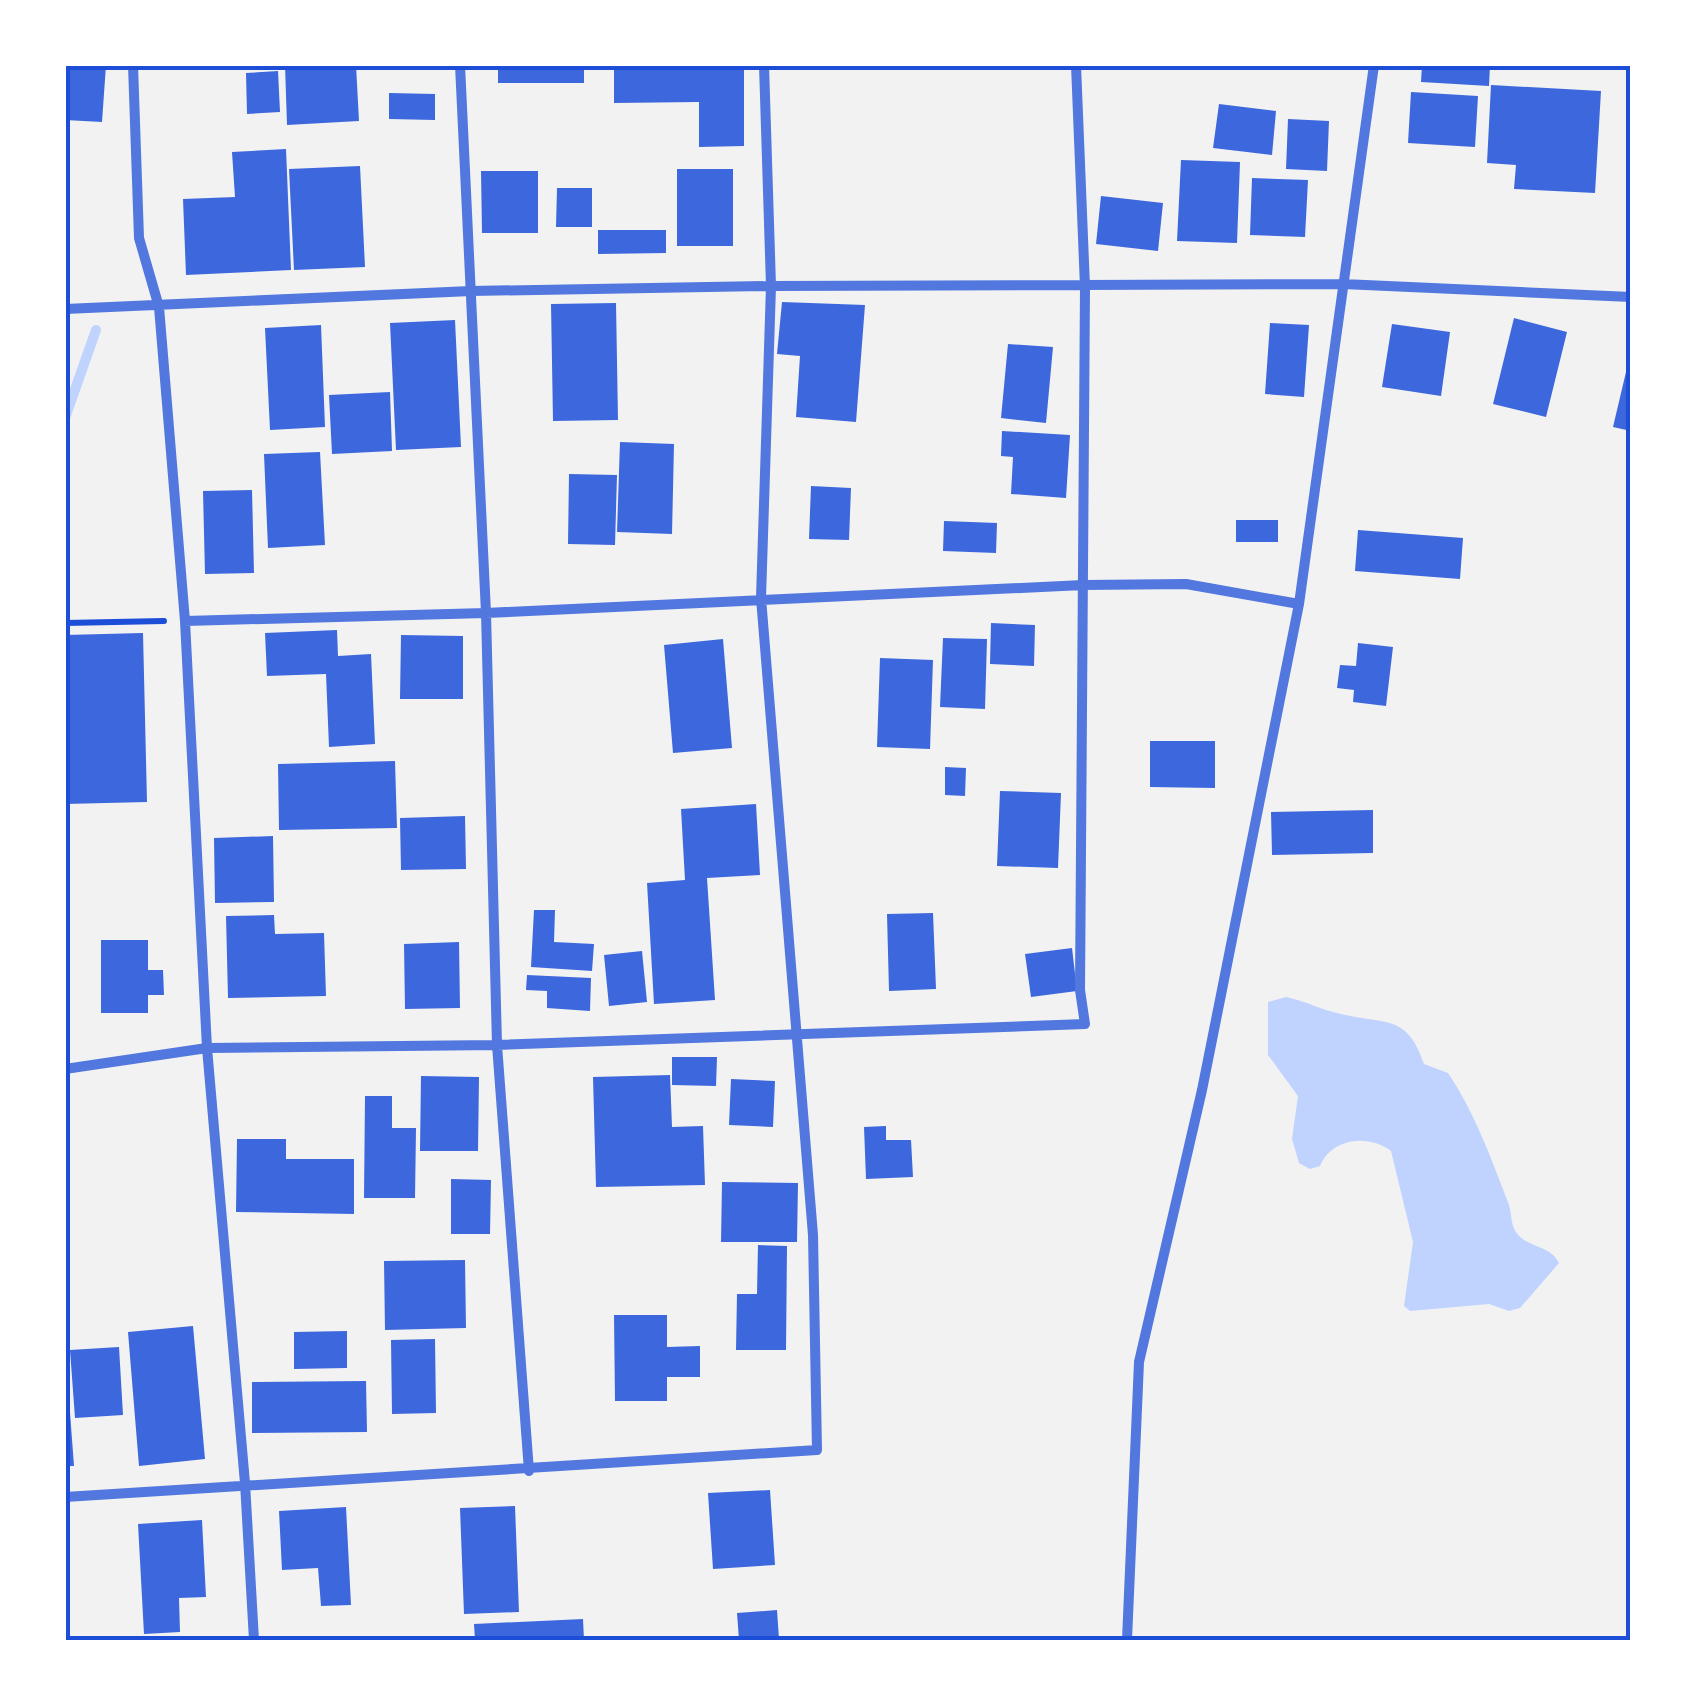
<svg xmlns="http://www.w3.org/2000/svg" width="1696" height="1705" font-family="Barlow,sans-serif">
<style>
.water{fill:#bfd3fe}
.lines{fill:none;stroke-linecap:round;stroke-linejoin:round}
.stream{stroke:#bfd3fe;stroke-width:10}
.building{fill:#3d67dc}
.path{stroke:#1d4ed8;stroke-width:6}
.minor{stroke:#5277de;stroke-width:10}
.neatline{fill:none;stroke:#1d4ed8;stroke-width:4}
</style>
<rect width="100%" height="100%" fill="#f2f2f2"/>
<path class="water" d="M1286,997C1305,1001 1322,1010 1341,1014C1385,1025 1407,1013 1424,1064L1448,1073C1474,1111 1491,1158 1508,1202C1512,1212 1510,1223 1516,1232C1526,1248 1550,1244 1559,1263L1520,1308L1509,1311L1489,1304L1410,1311L1404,1306L1413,1242L1391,1151C1368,1134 1332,1138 1320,1166L1310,1169L1299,1163L1292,1139L1298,1096L1268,1055V1002Z"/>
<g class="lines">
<path class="stream" d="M65,418L96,330"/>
</g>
<path class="building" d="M65,65H106L102,122L65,120Z
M285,65H356L359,121L287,125Z
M498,65H584V83H498Z
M614,65H744V146L699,147V102L614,103Z
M1422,65H1490L1489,86L1421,82Z
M278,71L280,112L247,114L246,73Z
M1491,85L1601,91L1595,193L1514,189L1516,165L1487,163Z
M1411,92L1478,96L1475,147L1408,143Z
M389,93L435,94V120L389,119Z
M1219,104L1276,111L1272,155L1213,148Z
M1288,119L1329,121L1327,171L1286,169Z
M286,149L291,270L186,275L183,199L235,197L232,152Z
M1181,160L1240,162L1237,243L1177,241Z
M1628,163H1631V199H1626Z
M360,166L365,267L294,270L289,169Z
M677,169H733V246H677Z
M481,171H538V233H482Z
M1252,178L1308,180L1305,237L1250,235Z
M557,188H592V227H556Z
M1101,196L1163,203L1158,251L1096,244Z
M598,230H666V253L598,254Z
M782,302L865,305L856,422L796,417L800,356L777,354Z
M616,303L618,420L553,421L551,304Z
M1514,318L1567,332L1546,417L1493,404Z
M455,320L461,447L396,450L390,323Z
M1270,323L1309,325L1304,397L1265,394Z
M1392,324L1450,332L1441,396L1382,387Z
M321,325L325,427L270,430L265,328Z
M1008,344L1053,347L1046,423L1001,418Z
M1626,372L1631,373V431L1613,427Z
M390,392L392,451L332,454L329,395Z
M1002,431L1070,435L1066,498L1011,494L1013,457L1001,456Z
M620,442L674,444L672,534L617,532Z
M320,452L325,545L268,548L264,454Z
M569,474L617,475L615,545L568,544Z
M811,486L851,488L849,540L809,539Z
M252,490L254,573L205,574L203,491Z
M1236,520H1278V542H1236Z
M944,521L997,523L996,553L943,551Z
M1358,530L1463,538L1460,579L1355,571Z
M991,623L1035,625L1034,666L990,664Z
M337,630L338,656L371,654L375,744L329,747L326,674L267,676L265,633Z
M143,633L147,802L65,804V635Z
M401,635L463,636V699H400Z
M943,638L987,639L985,709L940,707Z
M723,639L732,748L673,753L664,645Z
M1358,643L1393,647L1386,706L1353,702L1354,690L1337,688L1340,665L1356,666Z
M880,658L933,660L930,749L877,747Z
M1150,741H1215V788L1150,787Z
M395,761L397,828L279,830L278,764Z
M945,767L966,768L965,796L945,795Z
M1000,791L1061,793L1058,868L997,866Z
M756,804L760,875L707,878L715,1000L654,1004L647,883L685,880L681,809Z
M1373,810V853L1272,855L1271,812Z
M465,816L466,869L401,870L400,818Z
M273,836L274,902L215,903L214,838Z
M534,910H555L554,942L594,944L592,971L531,967Z
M933,913L936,989L889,991L887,914Z
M274,915L275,934L324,933L326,996L228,998L226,916Z
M101,940H148V970H163L164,995H148V1013H101Z
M459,942L460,1008L405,1009L404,944Z
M1072,948L1077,991L1031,997L1025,954Z
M642,951L647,1002L609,1006L604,955Z
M527,975L591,978L590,1011L547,1008V991L526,990Z
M672,1057H717L716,1086L672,1085Z
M670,1075L672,1127L703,1126L705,1185L596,1187L593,1077Z
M421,1076L479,1077L478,1151H420Z
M731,1079L775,1081L773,1127L729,1125Z
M365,1096H392V1128H416L415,1198H364Z
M886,1126V1140H911L913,1177L866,1179L864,1127Z
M237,1139H286V1159H354V1214L236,1212Z
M451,1179L491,1180L490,1234H451Z
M722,1182L798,1183L797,1242H721Z
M758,1245L787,1246L786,1350H736L737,1294H757Z
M465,1260L466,1328L385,1330L384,1261Z
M614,1315H667V1347L700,1346V1377H667V1401H615Z
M193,1326L205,1459L139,1466L128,1332Z
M347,1331V1368L294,1369V1332Z
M435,1339L436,1413L392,1414L391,1340Z
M119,1347L123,1415L75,1418L70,1350Z
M366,1381L367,1432L252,1433V1382Z
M65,1399H69L74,1466H65Z
M770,1490L775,1565L713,1569L708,1493Z
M515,1506L519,1612L464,1614L460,1508Z
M346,1507L351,1605L321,1606L318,1568L282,1570L279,1511Z
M202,1520L206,1597L179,1598L180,1632L144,1634L138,1524Z
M777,1610L779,1639L739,1640L737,1613Z
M583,1619L584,1640H475L474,1624Z"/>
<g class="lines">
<path class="path" d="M65,623L164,621"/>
<path class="minor" d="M133,65L139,238L159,307L185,621L207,1048L245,1483L254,1640
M460,65L486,613L497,1045L529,1471
M65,309L471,291L771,286L1343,284L1631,297
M185,621L486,613L1083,585L1186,584L1299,604
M65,1069L207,1048L497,1045L1085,1024L1080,990L1085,287L1076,65
M65,1497L817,1450L813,1235L761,598L771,286L764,65
M1127,1640L1139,1362L1202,1090L1299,604L1374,65"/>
</g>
<rect width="1696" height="1705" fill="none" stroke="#ffffff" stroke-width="135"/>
<rect x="68" y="68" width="1560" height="1570" class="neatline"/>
</svg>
